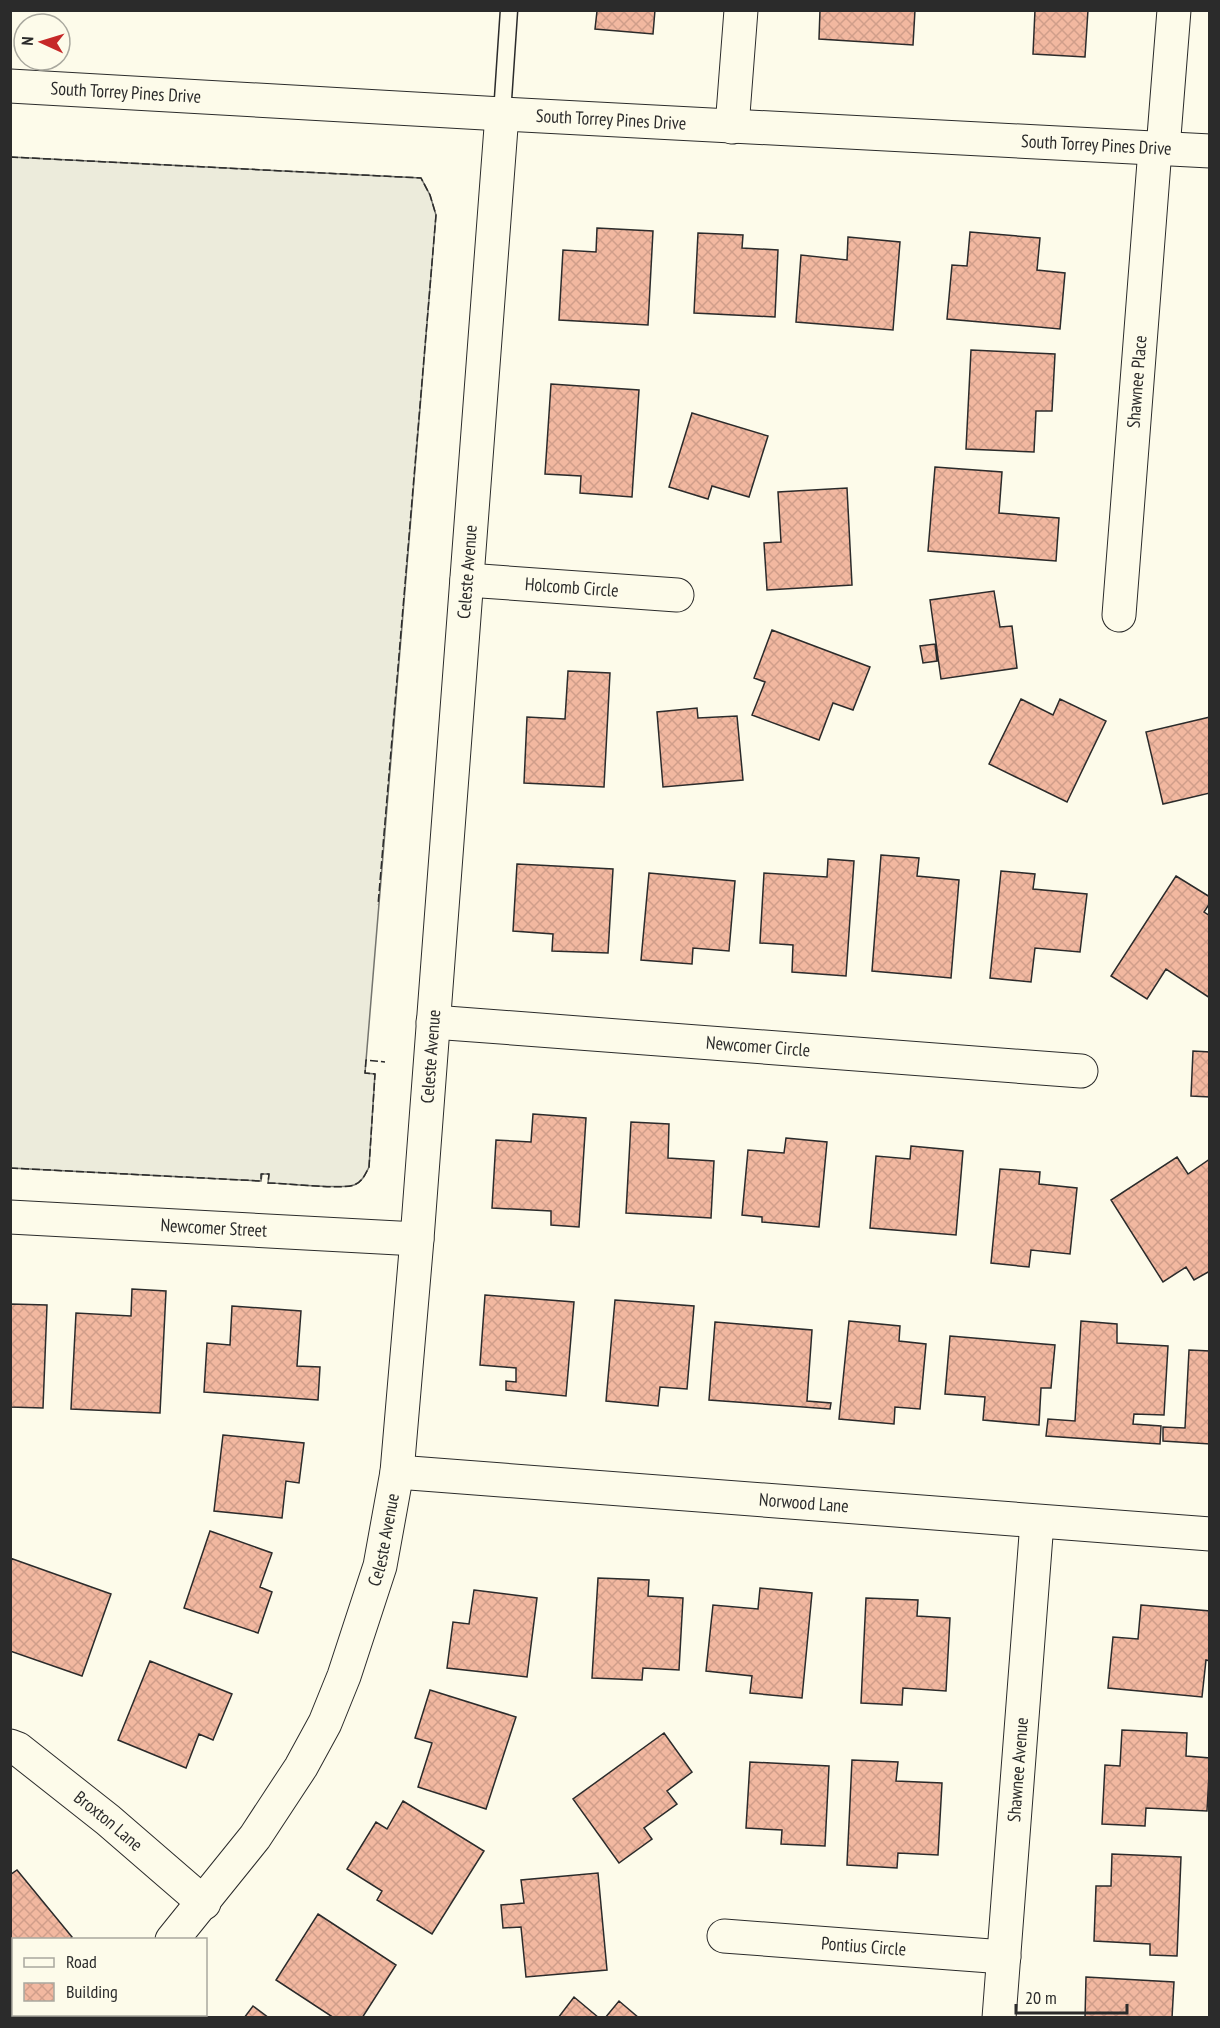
<svg xmlns="http://www.w3.org/2000/svg" width="1220" height="2028" font-family="'PT Sans Narrow',sans-serif">
<style>
.garden{fill:#ecebdb;stroke:#74746e;stroke-width:1.5}
.building{fill:url(#building-cross-hatch);stroke:#2b2b2b;stroke-width:1.5}
.lines{fill:none;stroke-linecap:round;stroke-linejoin:round}
.lane-casing{stroke:#2b2b2b;stroke-width:19}
.street-casing{stroke:#2b2b2b;stroke-width:35}
.secondary-casing{stroke:#2b2b2b;stroke-width:35}
.lane{stroke:#fdfbea;stroke-width:16}
.street{stroke:#fdfbea;stroke-width:33}
.secondary{stroke:#fdfbea;stroke-width:33}
.fence{stroke:#2b2b2b;stroke-width:1.5;stroke-dasharray:8 3;stroke-linecap:butt}
.labels{text-anchor:middle;stroke-width:4.5;stroke-linejoin:round;paint-order:stroke}
.street-label{font-size:18px;fill:#2b2b2b;stroke:#fdfbea}
</style>
<defs>
<pattern id="building-cross-hatch" width="8" height="8" patternUnits="userSpaceOnUse" patternTransform="scale(1.5)"><rect width="8" height="8" fill="#f2b8a0"/><path d="M0 0l8 8M0 8l8-8" fill="none" stroke="#d09e8a"/></pattern>
</defs>
<rect width="100%" height="100%" fill="#fdfbea"/>
<path class="garden" d="M11,157L421,178L430,195L436,215L365,1073L375,1074L369,1167C365,1175 362,1182 354,1185C341,1190 285,1183 268,1183L269,1174H262L261,1181L11,1168Z"/>
<path class="building" d="M592,10H655L653,34L595,29L597,11Z
M820,10H915L913,45L819,39Z
M1035,10H1088L1085,57L1033,54Z
M597,228L653,231L648,325L559,320L563,250L596,252Z
M970,232L1040,238L1037,270L1065,273L1060,329L947,319L952,265L967,266Z
M698,233L743,235L742,248L778,250L775,317L694,313Z
M848,237L900,242L893,330L796,322L801,255L847,260Z
M971,350L1055,354L1052,411H1036L1034,452L966,449Z
M551,384L639,390L632,497L580,493L581,476L545,474Z
M692,413L768,436L749,497L712,486L708,499L669,487Z
M935,467L1002,472L999,513L1059,518L1056,561L928,551Z
M847,488L852,585L767,590L764,543L781,542L778,492Z
M994,591L1000,627L1012,626L1017,668L941,679L930,600Z
M772,630L870,667L853,710L833,703L819,740L752,715L765,682L754,678Z
M935,644L937,661L923,663L920,646Z
M568,671L610,673L604,787L524,783L527,717L565,719Z
M1021,699L1053,715L1060,699L1106,721L1067,802L989,764Z
M697,708L698,718L737,716L743,780L663,787L657,712Z
M1210,717V793L1163,804L1146,732Z
M881,855L919,858L917,876L959,880L951,978L872,971Z
M828,859L854,861L846,976L792,972L793,945L760,943L764,873L827,877Z
M517,864L613,869L608,953L552,951L553,934L513,931Z
M1001,871L1035,874L1033,889L1087,894L1080,952L1035,948L1031,982L990,978Z
M649,873L735,881L729,951L693,948L692,964L641,960Z
M1176,876L1210,897V903L1204,912L1210,916V998L1166,969L1147,999L1111,976Z
M1193,1051L1210,1052V1097L1191,1096Z
M533,1114L586,1118L579,1227L551,1225V1211L492,1208L496,1140L531,1142Z
M631,1122L669,1124L668,1158L714,1161L711,1218L626,1213Z
M786,1138L827,1142L819,1227L762,1222V1217L742,1215L748,1150L784,1153Z
M911,1146L963,1151L956,1235L870,1228L876,1156L910,1159Z
M1177,1157L1188,1174L1210,1159V1271L1194,1280L1186,1267L1163,1282L1111,1200Z
M1000,1169L1040,1172L1039,1184L1077,1188L1070,1254L1031,1250L1029,1267L991,1263Z
M132,1289L166,1291L160,1413L71,1409L76,1313L131,1316Z
M485,1295L574,1302L566,1396L506,1390V1381L516,1382V1368L480,1365Z
M615,1300L694,1306L687,1389L660,1387L658,1406L606,1401Z
M10,1304L47,1305L43,1408L10,1407Z
M232,1306L301,1311L297,1366L320,1367L318,1400L204,1392L207,1343L230,1345Z
M849,1321L900,1326L899,1341L926,1344L920,1409L895,1407L894,1424L839,1419Z
M1081,1321L1117,1324V1343L1168,1346L1164,1415L1134,1414L1133,1424L1161,1426L1160,1444L1046,1436L1048,1419L1075,1421Z
M715,1322L812,1330L807,1401L831,1403L830,1409L709,1400Z
M950,1336L1055,1345L1051,1388H1041L1039,1425L983,1420L985,1397L945,1394Z
M1189,1350L1210,1351V1444L1163,1441V1427L1185,1428Z
M223,1435L304,1443L299,1483L286,1481L282,1518L214,1511Z
M210,1531L272,1553L260,1587L272,1592L258,1633L184,1608Z
M10,1558L111,1594L82,1676L10,1651Z
M598,1578L649,1580L648,1596L683,1598L679,1670L643,1668L642,1680L592,1678Z
M760,1588L812,1593L802,1698L750,1693L752,1676L706,1671L713,1605L758,1609Z
M474,1590L537,1598L527,1677L447,1668L453,1622L469,1624Z
M866,1598L918,1600L917,1616L950,1618L946,1691L903,1688L902,1705L861,1703Z
M1141,1605L1210,1611V1661L1206,1660L1202,1697L1108,1688L1113,1637L1138,1639Z
M150,1661L232,1694L213,1740L199,1734L186,1768L118,1740Z
M430,1690L516,1717L486,1809L418,1787L432,1743L415,1738Z
M1122,1730L1187,1733L1186,1756L1210,1758L1207,1811L1146,1808L1145,1826L1102,1824L1105,1765L1120,1766Z
M664,1733L692,1772L667,1791L677,1804L644,1828L652,1839L619,1863L573,1799Z
M852,1760L898,1762L896,1781L942,1783L938,1855L898,1853L897,1868L847,1865Z
M750,1762L829,1766L825,1846L781,1844L782,1830L746,1828Z
M403,1801L484,1851L432,1934L377,1900L382,1891L347,1869L376,1822L387,1829Z
M1112,1854L1181,1857L1177,1956L1150,1955V1944L1094,1941L1096,1886H1111Z
M17,1870L72,1937L69,1940H14V1985L10,1988V1875Z
M598,1873L607,1970L526,1977L521,1927L503,1928L501,1905L524,1903L521,1880Z
M318,1914L396,1965L362,2018H334L276,1980Z
M1086,1977L1174,1982L1172,2018H1085Z
M574,1997L599,2018H558Z
M619,2001L639,2018H605Z
M253,2006L269,2018H244Z"/>
<g class="lines">
<g class="lane-casing">
<path id="lane" d="M502,114L509,10"/>
</g>
<g class="street-casing">
<g id="street">
<path d="M732,127L741,10"/>
<path d="M1163,149L1174,10"/>
<path id="s1" d="M467,580L677,595"/>
<path id="s2" d="M1119,615L1155,149"/>
<path id="s3" d="M433,1022L1081,1071"/>
<path id="s4" d="M10,1217L417,1239"/>
<path id="s5" d="M397,1472L1210,1534"/>
<path id="s6" d="M10,1746L18,1749L108,1820L204,1903"/>
<path id="s7" d="M724,1936L1004,1957"/>
<path id="s8" d="M999,2018L1037,1522"/>
</g>
</g>
<g class="secondary-casing">
<g id="secondary">
<path id="s9" d="M10,86L502,114L1210,151"/>
<path id="s10" d="M172,1940L255,1837L301,1767L325,1723L344,1676L380,1566L397,1472L417,1239L502,114"/>
<path d="M90,2018L94,2014"/>
</g>
</g>
<use href="#lane" class="lane"/>
<use href="#street" class="street"/>
<use href="#secondary" class="secondary"/>
<path class="fence" d="M10,157L421,178L430,195L436,215L378,905
M10,1168L261,1181V1174H269L268,1183C285,1183 341,1190 354,1185C362,1182 365,1175 369,1167L375,1074L365,1073L366,1060L385,1062"/>
</g>
<g class="labels">
<g class="street-label">
<text dy="6" stroke="none"><textPath href="#s9" startOffset="116">South Torrey Pines Drive</textPath></text>
<text dy="6" stroke="none"><textPath href="#s9" startOffset="602">South Torrey Pines Drive</textPath></text>
<text dy="6" stroke="none"><textPath href="#s9" startOffset="1088">South Torrey Pines Drive</textPath></text>
<text dy="6" stroke="none"><textPath href="#s2" startOffset="234">Shawnee Place</textPath></text>
<text dy="6" stroke="none"><textPath href="#s10" startOffset="1431">Celeste Avenue</textPath></text>
<text dy="6" stroke="none"><textPath href="#s1" startOffset="105">Holcomb Circle</textPath></text>
<text dy="6" stroke="none"><textPath href="#s3" startOffset="326">Newcomer Circle</textPath></text>
<text dy="6" stroke="none"><textPath href="#s10" startOffset="945">Celeste Avenue</textPath></text>
<text dy="6" stroke="none"><textPath href="#s4" startOffset="204">Newcomer Street</textPath></text>
<text dy="6" stroke="none"><textPath href="#s5" startOffset="408">Norwood Lane</textPath></text>
<text dy="6" stroke="none"><textPath href="#s10" startOffset="459">Celeste Avenue</textPath></text>
<text dy="6" stroke="none"><textPath href="#s8" startOffset="249">Shawnee Avenue</textPath></text>
<text dy="6" stroke="none"><textPath href="#s6" startOffset="124">Broxton Lane</textPath></text>
<text dy="6" stroke="none"><textPath href="#s7" startOffset="140">Pontius Circle</textPath></text>
</g>
</g>
<rect width="1220" height="2028" fill="none" stroke="#2b2b2b" stroke-width="24"/>
<rect x="12" y="1938" width="195" height="78" fill="#fdfbea" stroke="#a9a89e" stroke-width="1.5"/>
<rect x="24" y="1958" width="30" height="9" fill="#fdfbea" stroke="#a9a89e" stroke-width="1.5"/>
<text x="66" y="1968" font-size="18" fill="#2b2b2b">Road</text>
<rect x="24" y="1983" width="30" height="18" fill="url(#building-cross-hatch)" stroke="#a9a89e" stroke-width="1.5"/>
<text x="66" y="1998" font-size="18" fill="#2b2b2b">Building</text>
<g transform="translate(42 42) rotate(274)"><circle r="28" fill="#fdfbea" stroke="#a9a89e" stroke-width="1.5"/>
<path d="M0-4.5L10 22L0 15L-10 22Z" fill="#c62828"/>
<text y="-9" font-size="16" font-weight="bold" text-anchor="middle" fill="#2b2b2b">N</text>
</g>
<path d="M1016 2004v9h111v-9" fill="none" stroke="#2b2b2b" stroke-width="3"/>
<text x="1025" y="2004" font-size="18" fill="#2b2b2b" stroke="#fdfbea" stroke-width="4.5" paint-order="stroke">20 m</text>
</svg>
